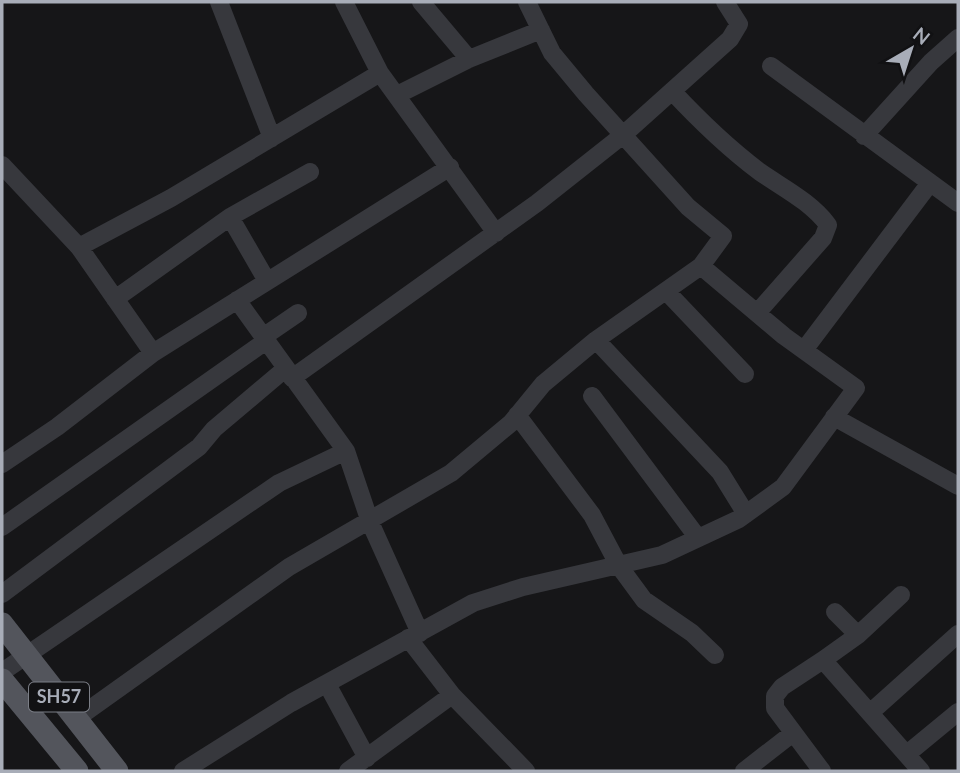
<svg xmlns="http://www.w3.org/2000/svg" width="960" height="773" font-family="Lato,sans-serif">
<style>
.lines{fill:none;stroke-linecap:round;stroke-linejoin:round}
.minor{stroke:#37383d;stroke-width:18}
.major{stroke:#53555c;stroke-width:23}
.labels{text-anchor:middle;stroke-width:5;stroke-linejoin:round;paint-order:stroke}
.shield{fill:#111113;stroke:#7b7e86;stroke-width:2}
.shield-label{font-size:18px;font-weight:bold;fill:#a8adb8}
</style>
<rect width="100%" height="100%" fill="#161618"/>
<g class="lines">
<path class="minor" d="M219,2L272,138
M344,2L380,73L496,233
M421,2L469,59
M771,66L958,203
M672,91C699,120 728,148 760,172C783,188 811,202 828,225L823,238L757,313
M397,95L469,59L541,30
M864,136L931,62L958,38
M2,165L79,247L153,353
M230,217L267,281
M79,247L171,198L380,73
M666,291L745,374
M115,299L230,217L310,172
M237,300L346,451L370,522L420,633
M263,337L298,313
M596,340L720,472L746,514
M804,350L930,183
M292,378L537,203L623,135L730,39L739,24L725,2
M592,396L698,538
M517,415L592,515L619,566L644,600L692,633L715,655
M834,417L958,486
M2,464L57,427L153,353L450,167
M2,527L266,341
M2,594L199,447L214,429L285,369
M901,595L858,635L823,660L921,771
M835,612L858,635
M408,638L452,695L526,771
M2,672L279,483L346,451
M327,684L367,758
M871,712L958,634
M76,719L289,567L451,473L511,423L543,384L596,340L701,266
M907,754L958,712
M183,771L291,703L473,603L523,587L662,555L739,519L783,487L856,388L784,336L701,266L723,236L688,207L586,94L552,53L527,2
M348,771L452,695
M744,771L793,733
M822,771L775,708V696L782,687L823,660"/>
<path class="major" d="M2,624L117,771
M2,680L77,771"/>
</g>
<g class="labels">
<rect class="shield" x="29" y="682.5" width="60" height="29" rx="5"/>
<g class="shield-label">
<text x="59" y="703">SH57</text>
</g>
</g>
<rect width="960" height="773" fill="none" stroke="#a8adb8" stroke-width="7"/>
<g transform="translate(911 49) rotate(39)" stroke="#111113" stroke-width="5" paint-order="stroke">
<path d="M0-5L12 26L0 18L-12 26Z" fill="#a8adb8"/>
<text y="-10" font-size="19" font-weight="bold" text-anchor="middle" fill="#a8adb8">N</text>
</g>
</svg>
